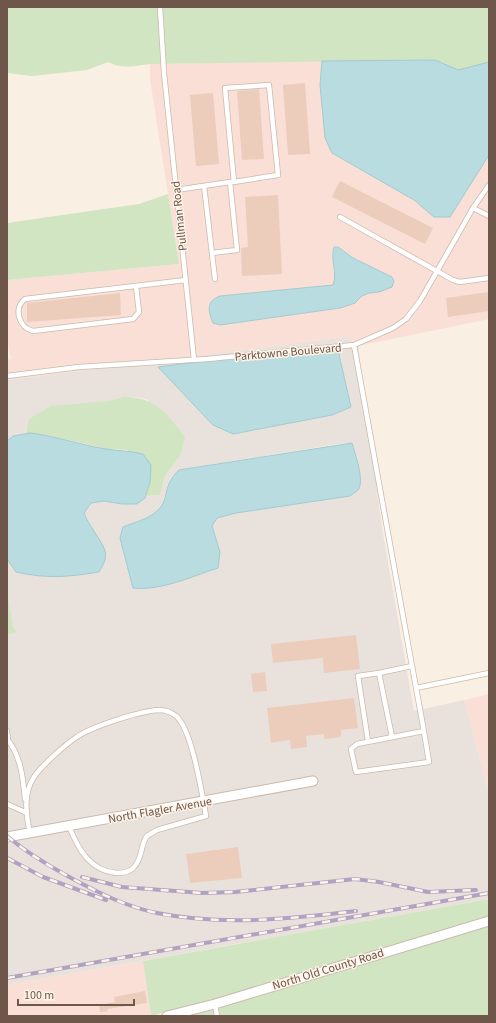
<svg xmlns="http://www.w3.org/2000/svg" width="496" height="1023" font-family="'Source Sans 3',sans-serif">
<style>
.commercial{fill:#f9dfd6;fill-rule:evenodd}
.industrial{fill:#e9e2dc;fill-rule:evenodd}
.green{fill:#d1e5c2}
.water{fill:#b8dce0;stroke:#a0cbd1}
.building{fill:#eccdbc}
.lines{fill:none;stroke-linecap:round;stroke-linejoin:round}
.service-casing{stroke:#cbb9ac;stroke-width:6}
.minor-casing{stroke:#cbb9ac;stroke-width:11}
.service{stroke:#fff;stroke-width:4.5}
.minor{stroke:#fff;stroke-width:9}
.rail-casing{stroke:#b1a2c1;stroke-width:4}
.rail{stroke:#fdf3e7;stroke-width:2.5;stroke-dasharray:8;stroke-linecap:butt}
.labels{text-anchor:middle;stroke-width:3;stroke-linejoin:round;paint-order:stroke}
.street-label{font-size:12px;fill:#6e564b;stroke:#fdf3e7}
</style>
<rect width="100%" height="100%" fill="#f9efe2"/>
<path class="commercial" d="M322,61L320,85L414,200L434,217L489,155V319L358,346L346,337L7,380V360L11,359L7,337V280L179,264L150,79V64ZM334,247H338L353,258L391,277L379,292L369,293L362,296L355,303L340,308L220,325L294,290L333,285L336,278L332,253Z
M489,694V793L464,700Z
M143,961L151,1016H7V985Z"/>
<path class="industrial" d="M346,337L358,346L382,528L414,711L464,700L489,793V899L7,985V841L319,784L316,777L7,833V635L17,633L13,626L7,588V559L16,572L105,551L89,526L83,513L91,503L104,501L122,504L146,496L160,495L165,476L181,454L148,400L137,397H123L108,401L26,431V434L13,436L7,441V380ZM338,350L350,407L332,415L232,434ZM352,443L358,460L236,513L217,518L212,526L220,552L123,527L149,517L161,508L171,477L179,470L337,444Z"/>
<path class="green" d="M7,7H489V62L458,70L435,60L150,64C136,66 120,69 108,62L87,70L32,76L7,73Z
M168,194L179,264L7,280V223L139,204Z
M123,397C154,396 167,413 185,437L181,454L165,476L160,495L146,496L150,482L127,450L107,449L51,436L26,434L29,419L51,406L108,401Z
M7,588L13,626L17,633L7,635Z
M489,899V916L213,1000L151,1016L143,961Z
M489,925V1016H183Z"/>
<path class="water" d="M435,60L458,70L489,62V155L450,217H434L414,200L332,153L325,138L320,85L322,61Z
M334,247H338L353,258L392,277L394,281L392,287L379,292L369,293L362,296L355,303L340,308L220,325L213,323C208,311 206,301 220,296L333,285C338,273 330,260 334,247Z
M326,346L338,350L351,407L332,415L233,434L213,425L158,367Z
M30,433C56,436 80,445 106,449C119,451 131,451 143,454L151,465L150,482L145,498L137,504H122L104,501L91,503L84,513C88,525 103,542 105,551C107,558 103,566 99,572C69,577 46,579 16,572L7,559V441L13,436Z
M352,443C355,453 365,481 358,490C356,492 352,494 350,496L236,513L217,518L212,526L220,552L218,568C190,577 161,591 133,588L120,538L123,527C135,522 150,519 159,509C169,499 163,484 179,470Z"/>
<path class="building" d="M305,83L310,154L288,155L283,85Z
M259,89L264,159L242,160L237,91Z
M213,93L219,164L196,166L190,95Z
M340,181L433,228L425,244L332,197Z
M278,195L282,274L242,276L241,248L248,247L245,197Z
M489,292V311L448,317L446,298Z
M120,293L121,315L27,322V303Z
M356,635L360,669L324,673L323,658L273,663L271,644Z
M265,672L267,691L253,692L251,674Z
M354,698L358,728L341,730V737L324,739V734L306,736L307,747L291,749L290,740L271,743L267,708Z
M238,847L242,878L190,883L186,854Z
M145,991L147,1003L107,1009L108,1011L100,1012L99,1005L115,1002L114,997Z"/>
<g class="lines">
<g class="service-casing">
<path id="service" d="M160,7L164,73L194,360
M204,186L215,279
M176,190L230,182H234L278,175L269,85L225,88L234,182
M473,208L489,216
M340,217L453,280L460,282L489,278
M212,253L237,250L230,182
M136,286L139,312L133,319L33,331C19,328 13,308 25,299L186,280
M354,345L412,666C418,698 424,730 429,762L356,772L351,749L357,744L424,731
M7,376L79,367L207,359L354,345L393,328L406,319L420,301L473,208L489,185
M416,688L489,673
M7,731L8,740
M392,737L379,673L412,666
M7,739C21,756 23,778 25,799
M368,741L358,676L379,673
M7,804L27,813V810
M30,833C26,815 23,793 34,777C43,764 66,744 78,736C94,726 140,711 159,710C165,710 171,712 176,716C192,729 202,794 206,816L157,830L147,836C140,845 143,858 134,867C130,872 124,873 117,873C90,871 78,849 69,826
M215,1004L217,1016"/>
</g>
<g class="minor-casing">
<path id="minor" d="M7,837L313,781
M167,1016L215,1004L489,921"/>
</g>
<use href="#service" class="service"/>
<use href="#minor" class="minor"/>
<g class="rail-casing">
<path id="rail" d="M7,836C27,853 49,866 73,879C99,893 127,907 157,913C222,926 290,919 356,911
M7,858L43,877L106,900
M82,877L122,887L202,893L235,892L355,879L379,882L428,892L476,890
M7,978L489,893"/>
</g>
<use href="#rail" class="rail"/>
</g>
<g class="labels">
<g class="street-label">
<text transform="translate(179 216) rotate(-96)" y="4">Pullman Road</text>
<text transform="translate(288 352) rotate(-5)" y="4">Parktowne Boulevard</text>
<text transform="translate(160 810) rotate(-10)" y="4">North Flagler Avenue</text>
<text transform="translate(328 969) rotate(-17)" y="4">North Old County Road</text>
</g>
</g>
<rect width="496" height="1023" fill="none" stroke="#6e564b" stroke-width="16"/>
<path d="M18 999v6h116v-6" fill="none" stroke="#6e564b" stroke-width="2"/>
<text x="24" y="999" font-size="12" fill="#6e564b" stroke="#fdf3e7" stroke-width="3" paint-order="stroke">100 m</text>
</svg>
